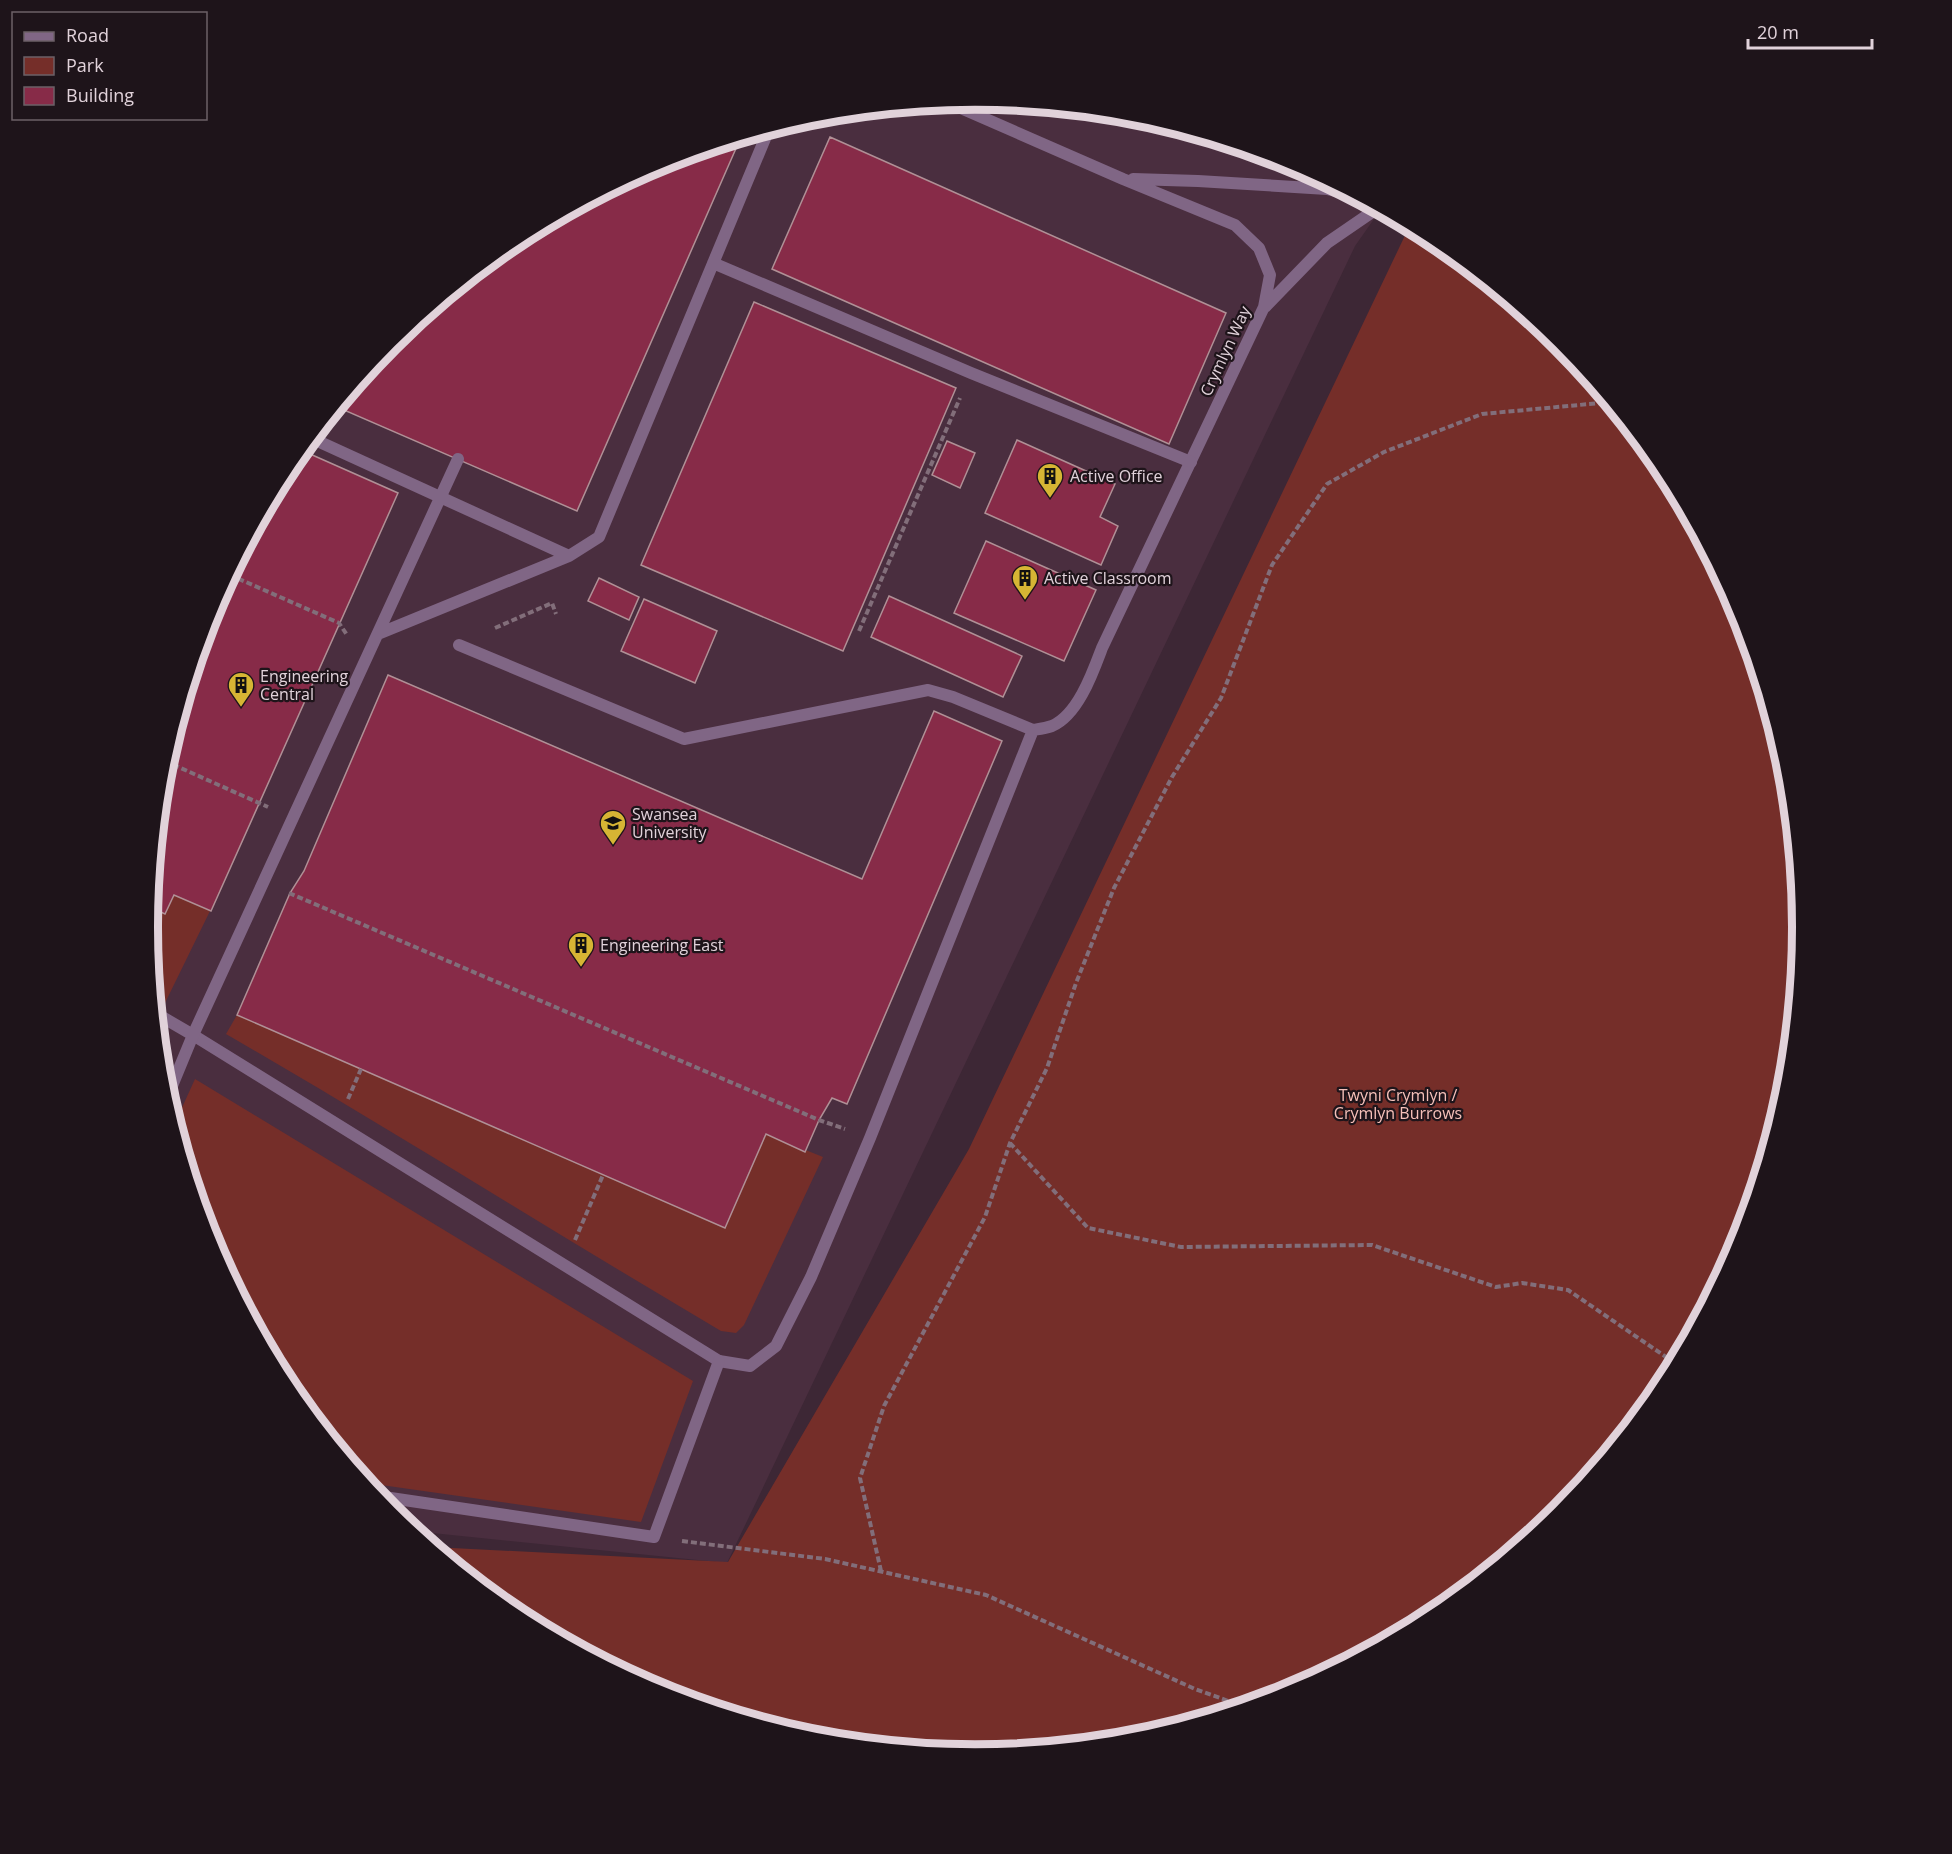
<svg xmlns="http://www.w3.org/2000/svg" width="1952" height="1854" font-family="'Open Sans',sans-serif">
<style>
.built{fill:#4a2e3f}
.green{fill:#752e29}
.building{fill:#872b48;stroke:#b09096;stroke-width:1.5}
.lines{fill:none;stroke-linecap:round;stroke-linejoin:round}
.path{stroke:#826e7a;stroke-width:4;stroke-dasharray:6 3;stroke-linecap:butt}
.lane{stroke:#806685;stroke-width:12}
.street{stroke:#806685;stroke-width:12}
.labels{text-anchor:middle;stroke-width:4.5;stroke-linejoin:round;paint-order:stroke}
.street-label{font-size:16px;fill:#e1d2da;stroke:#1e141a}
.poi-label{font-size:16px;fill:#e1d2da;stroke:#1e141a;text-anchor:start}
.park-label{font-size:16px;fill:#f6c0b9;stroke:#1e141a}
.rim{fill:none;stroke:#e1d2da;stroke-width:8}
</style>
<rect width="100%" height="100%" fill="#3d2735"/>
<path class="built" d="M976,99L1138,115L1293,162L1381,209L1355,246L727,1563L413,1531L390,1512L287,1387L211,1244L164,1088L148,927L164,765L211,610L288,467L391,341L516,238L659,162L815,115Z"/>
<path class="green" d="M1410,225L1436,239L1562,342L1665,467L1741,610L1788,766L1804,927L1788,1089L1741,1244L1664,1387L1561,1513L1436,1616L1293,1692L1137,1739L976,1755L814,1739L659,1692L516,1615L432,1547L728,1562L969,1149Z
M174,895L210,911L165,1003L155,997L148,927L150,907L165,914Z
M237,1015L725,1228L766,1134L823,1157L744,1325L736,1333L721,1331C555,1233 392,1130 226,1034Z
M195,1079L693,1381L641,1522L367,1483L287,1387L211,1244L175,1123Z"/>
<path class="building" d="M741,137L577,511L337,407L391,341L516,238L659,162Z
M830,137L1226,313L1169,444L772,269Z
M754,302L956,388L843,651L641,565Z
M1017,440L1115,484L1100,517L1118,526L1101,565L985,513Z
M947,441L975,453L960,488L932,475Z
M301,450L398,493L211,911L174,895L165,914L150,907L164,765L211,610L288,467Z
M986,541L1096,590L1064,661L954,613Z
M599,578L639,597L629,620L588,601Z
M889,596L1022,656L1003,697L871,637Z
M644,599L717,631L695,683L621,651Z
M388,675L862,879L934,711L1002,741L847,1104L832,1098L819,1120L805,1152L766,1134L725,1228L237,1015L290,893L304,871Z"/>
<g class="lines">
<path class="path" d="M230,575L339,623L347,635
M495,628L552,603L556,614
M859,631L960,398
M165,761L268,807
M289,893L819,1120L845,1129
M348,1099L361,1069
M1010,1143L1088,1228L1181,1247L1372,1245L1496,1287L1522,1283L1568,1290L1669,1359L1678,1363
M575,1240L603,1175
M682,1541L825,1559L986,1595L1195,1689L1245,1707
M881,1571L860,1478L884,1406L985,1217L1010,1143L1047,1068L1076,983L1114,888L1172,777L1221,698L1272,565L1327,484L1384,452L1482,414L1611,402"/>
<path class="lane" d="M1133,179L1198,181L1327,189L1356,196
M1265,307L1327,243L1378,208
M459,645L684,739L928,690L953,697L1033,730
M193,1035L719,1361L750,1366L776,1346L811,1277L870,1138L1033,730C1039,729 1046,728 1052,726C1078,715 1093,672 1102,648L1264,307L1270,275L1259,248L1235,225L1123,179L947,102"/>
<path class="street" d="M713,263L971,373L1191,462
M311,438L569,556
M378,634L569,556L599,537L769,129
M157,1014L193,1035
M167,1098L193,1035L458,459
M377,1496L654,1537L719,1361"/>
</g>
<defs>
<g id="building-pin" transform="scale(1.35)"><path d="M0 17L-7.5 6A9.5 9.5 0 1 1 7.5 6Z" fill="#d6b534" stroke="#1e141a"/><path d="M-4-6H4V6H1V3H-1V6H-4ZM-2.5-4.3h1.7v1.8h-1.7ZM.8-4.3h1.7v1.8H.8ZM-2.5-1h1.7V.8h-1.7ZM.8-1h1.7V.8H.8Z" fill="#111"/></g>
<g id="university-pin" transform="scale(1.35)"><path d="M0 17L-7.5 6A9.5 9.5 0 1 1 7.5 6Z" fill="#d6b534" stroke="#1e141a"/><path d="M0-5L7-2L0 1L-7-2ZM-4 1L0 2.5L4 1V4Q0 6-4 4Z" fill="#111"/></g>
</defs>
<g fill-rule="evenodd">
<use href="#building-pin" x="1050" y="476"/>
<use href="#building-pin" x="1025" y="578"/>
<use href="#building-pin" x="241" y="685"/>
<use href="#university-pin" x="613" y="823"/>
<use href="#building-pin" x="581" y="945"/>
</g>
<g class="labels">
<g class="street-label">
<text transform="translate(1225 351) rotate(-65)" y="6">Crymlyn Way</text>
</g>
<g class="poi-label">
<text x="1070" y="482">Active Office</text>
<text x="1044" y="584">Active Classroom</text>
<text x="260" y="682">Engineering<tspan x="260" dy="18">Central</tspan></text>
<text x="632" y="820">Swansea<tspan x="632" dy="18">University</tspan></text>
<text x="600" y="951">Engineering East</text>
</g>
<g class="park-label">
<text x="1398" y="1101">Twyni Crymlyn /<tspan x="1398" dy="18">Crymlyn Burrows</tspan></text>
</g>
</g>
<path d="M0 0H1952V1854H0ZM158 927a817 817 0 1 1 1634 0a817 817 0 1 1-1634 0Z" fill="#1e141a" fill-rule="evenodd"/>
<path class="rim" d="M158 927a817 817 0 1 1 1634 0a817 817 0 1 1-1634 0Z"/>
<rect x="12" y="12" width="195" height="108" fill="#1e141a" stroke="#6c6067" stroke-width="1.5"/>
<rect x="24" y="32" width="30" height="9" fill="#806685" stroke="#6c6067" stroke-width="1.5"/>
<text x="66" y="42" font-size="18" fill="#e1d2da">Road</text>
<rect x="24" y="57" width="30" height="18" fill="#752e29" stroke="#6c6067" stroke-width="1.5"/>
<text x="66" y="72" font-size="18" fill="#e1d2da">Park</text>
<rect x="24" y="87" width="30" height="18" fill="#872b48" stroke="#6c6067" stroke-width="1.5"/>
<text x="66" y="102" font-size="18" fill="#e1d2da">Building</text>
<path d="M1748 39v9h124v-9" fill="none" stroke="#e1d2da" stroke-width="3"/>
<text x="1757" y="39" font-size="18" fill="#e1d2da" stroke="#1e141a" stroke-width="4.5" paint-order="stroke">20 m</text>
</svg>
